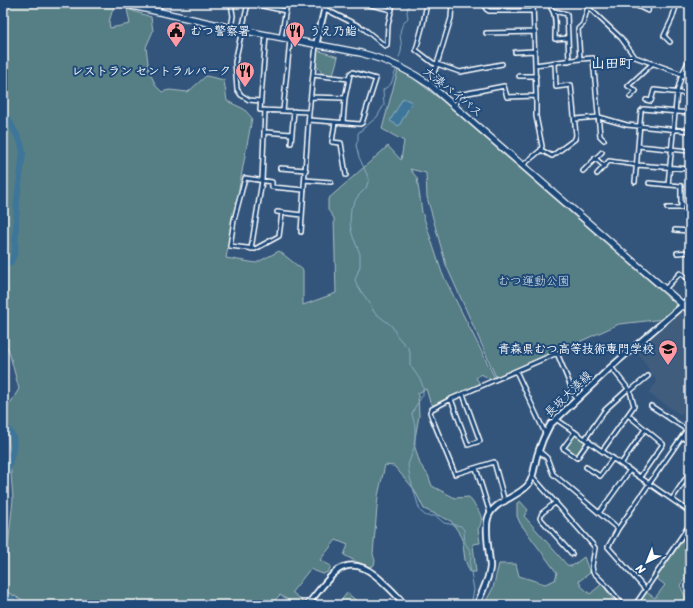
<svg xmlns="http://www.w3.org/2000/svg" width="693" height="608" font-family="Sriracha,'Klee One',sans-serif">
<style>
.built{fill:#415d7e}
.green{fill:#577e85;stroke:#abbec2}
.water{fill:#3e769a;stroke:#8badc2}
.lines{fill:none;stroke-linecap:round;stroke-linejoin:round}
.stream{stroke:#8badc2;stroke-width:1}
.river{stroke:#3e769a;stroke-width:6}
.street-casing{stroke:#fff;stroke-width:6}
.secondary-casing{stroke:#fff;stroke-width:8}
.highway-casing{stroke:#fff;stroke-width:8}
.street{stroke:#1f4a7a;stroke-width:3}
.secondary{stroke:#1f4a7a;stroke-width:4.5}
.highway{stroke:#1f4a7a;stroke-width:5.5}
.labels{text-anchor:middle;stroke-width:4;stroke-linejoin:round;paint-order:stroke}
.poi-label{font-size:12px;font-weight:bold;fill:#fff;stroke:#1f4a7a;text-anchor:start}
.street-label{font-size:12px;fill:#fff;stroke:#1f4a7a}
.park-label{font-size:12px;fill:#d5dfe0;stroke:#1f4a7a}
.quarter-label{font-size:14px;font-weight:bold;fill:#fff;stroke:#1f4a7a}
</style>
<rect width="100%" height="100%" fill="#33557c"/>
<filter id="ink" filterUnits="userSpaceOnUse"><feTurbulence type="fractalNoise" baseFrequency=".025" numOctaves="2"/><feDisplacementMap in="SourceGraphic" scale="8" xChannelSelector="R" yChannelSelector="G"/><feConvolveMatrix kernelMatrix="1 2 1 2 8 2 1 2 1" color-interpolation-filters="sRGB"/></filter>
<g filter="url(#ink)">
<path class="built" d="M683,311L690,317V402L681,415L648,393L657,382L637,351Z"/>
<path class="green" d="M4,3H103L114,5L109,22L110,28L130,24L127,9L151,17L153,31L146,47L149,71L156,86L162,92L169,90L188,92L206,76L224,80L227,101L244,109L252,118L226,258L256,263L279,251L303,270V305L336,293L334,218L328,210V199L388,146L401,160L404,141L382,129L398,70L413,78L440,99L678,306V308L664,319L619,324L497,379L446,265L427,197L426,173L410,169L417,178L422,212L442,273L495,378L492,380L481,374L476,378L481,385L433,405L430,402L426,389L418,393L419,416L414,444L420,464L428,475L432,486L455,498L469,497C476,508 487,517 478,529L480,543L473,544L476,572H470L465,560L462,537L451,521L424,509L414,489L394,466L385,465L378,496L373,554L375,561L374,565L370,567L357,562L344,555L348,545L336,540L320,560L331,566L328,572L323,574L310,569L292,592L305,603L303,605H296L280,595L274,601L276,605H32L3,590V571L7,556L13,499L6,410L19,389L8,348L3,347V140L7,136L3,128V15L7,16Z
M317,50L338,57L333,75L322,73L316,65Z
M575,434L585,442L576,455L566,447Z
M520,501L528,510L524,516L567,565L572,566L584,557L590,573L579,581L581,586L590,594L602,584L617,605H484L493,588L499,564H516L519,576L545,584L555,580L557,573L520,523L517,516V503Z
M690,530V574L680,585L689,605H635L640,602L646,592L655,598L665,585L656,578Z
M347,593L362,605H332L335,600L340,602Z"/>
<path class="water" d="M403,98L412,102L399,126L390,121Z"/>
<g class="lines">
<path class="stream" d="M399,57C407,42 392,34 408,18L407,12L409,3
M396,70L391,84L383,90L384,105L377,117L358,133V140L356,145L359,157L369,179L366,188L358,196L351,208L350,223L352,234L360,254V266L355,280L357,286L369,302L374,312L392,326L397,336L409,349L410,353V365L421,381L423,387V395L415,407L412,414L415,426V445L408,465L410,478L420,511L426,516H436L444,523L461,526L464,530L465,543L471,552L470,566L474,590L471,605"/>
<path class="river" d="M3,109L21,143L23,153L17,200L15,252L11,262L4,266L5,284L3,287
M3,425C7,429 12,432 13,437C16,449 7,466 6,477C5,487 5,498 3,508
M3,598L12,599L10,605"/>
<g class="street-casing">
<path id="street" d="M231,3L233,16L231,28
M248,3L235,62L237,89L241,95L249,100L260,101
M250,3L263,6V3
M362,3L392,10
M427,3L423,24L416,50L433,63L437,64L451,18L452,3
M486,3V9L489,11H533
M551,3V8C557,15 555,29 555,39L568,38
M589,3L583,24L578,29L580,59L593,58L600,136L604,140
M631,3L648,11L649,3
M263,6L286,11
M159,7L162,3
M588,7L621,38L635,57L682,74L686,66L690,68
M325,9L363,28L385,46L387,45L388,25L393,3
M554,11L567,14L569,61
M486,33L535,32
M266,35L260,110L309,112
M281,38L287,3
M670,42L664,36L672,19L677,3
M515,52L535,51
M535,65L580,59
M686,66L690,59
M682,75L690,78
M519,76H536
M430,85L437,64L460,72L502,64
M311,97L345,98
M630,97L636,91L628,86L653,63
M646,100L651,101L654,90L690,94
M454,106L457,102L458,95L504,86L507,97L536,96
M283,111L290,40
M575,119L599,117L627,125L690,131
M309,120L360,124L362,123L376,79L352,72L350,74L349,79L313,75
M335,122L332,142L341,143L346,175
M343,122L345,98L349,79
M265,132L291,134
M291,143L294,111
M638,146L690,151
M541,150L552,156L575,139L576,135L571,85L556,87L555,63
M595,158L604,166
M523,165L541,150L542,146L536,116V96L533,3
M280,168L306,170
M583,171L602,152
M597,174L609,161L637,165L690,169
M305,180L331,182
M635,182L641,111L643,109L690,113
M649,183L681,186V204L690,205
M668,185L677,92L682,74
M667,208H681V204
M277,212L302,215
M282,213L279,236L255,249L230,246L234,220L245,178L272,182V187L304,190
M675,230L690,231
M301,232L309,112L316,45
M251,249L262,181L265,110
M677,253L690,252
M665,289L680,273L690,280
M516,371L545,433
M630,391L648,376
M451,399L468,445L480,441L463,394
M651,406L687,430
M628,415L663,444L640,477
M556,419L690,512
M575,432L563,448L577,458L589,441
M682,437L690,443
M585,439L605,410L628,389
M539,451L547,458L553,474L618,529
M602,451L634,406L630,391L611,367
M621,464L645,429
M586,467L600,476L613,458
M476,468L490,513
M533,477L593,545L595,548L592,566L593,572L607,586L623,605
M672,499L690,472
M505,502L494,462L455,474L432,418L430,412L432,409L451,399L557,353L576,399
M556,502L542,513L540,518L572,554
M599,513L630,470
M645,589L608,547L618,529L690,425
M635,605L690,524"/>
</g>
<g class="secondary-casing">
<path id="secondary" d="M316,45L326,3
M307,605C317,594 326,579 338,570C356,558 373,572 386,585C393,591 399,598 405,605
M477,605C481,593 489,580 490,567C490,553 484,530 488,518C493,501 517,498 528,485C535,476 534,464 538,453C541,443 545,434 550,425L611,367L690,299"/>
</g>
<g class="highway-casing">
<path id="highway" d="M119,3L241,30L361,53C387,60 408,69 430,85L690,311"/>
</g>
<use href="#street" class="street"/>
<use href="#secondary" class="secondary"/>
<use href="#highway" class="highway"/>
</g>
</g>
<defs>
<g id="civic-pin" transform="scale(1)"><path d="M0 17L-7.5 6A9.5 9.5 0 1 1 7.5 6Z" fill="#ff9aa2" stroke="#1f4a7a"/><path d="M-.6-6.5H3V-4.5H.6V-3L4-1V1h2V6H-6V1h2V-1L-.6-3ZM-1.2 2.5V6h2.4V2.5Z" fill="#111"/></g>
<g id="restaurant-pin" transform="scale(1)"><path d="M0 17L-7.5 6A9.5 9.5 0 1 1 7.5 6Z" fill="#ff9aa2" stroke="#1f4a7a"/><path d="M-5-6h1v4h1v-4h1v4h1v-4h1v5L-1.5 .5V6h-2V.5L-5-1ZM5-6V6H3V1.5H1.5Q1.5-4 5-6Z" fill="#111"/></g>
<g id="university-pin" transform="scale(1)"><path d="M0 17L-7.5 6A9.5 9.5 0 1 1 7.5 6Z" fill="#ff9aa2" stroke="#1f4a7a"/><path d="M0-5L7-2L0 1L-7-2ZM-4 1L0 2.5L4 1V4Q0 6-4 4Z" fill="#111"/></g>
</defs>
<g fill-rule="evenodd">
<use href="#civic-pin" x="176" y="31"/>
<use href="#restaurant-pin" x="295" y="31"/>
<use href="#restaurant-pin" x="245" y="71"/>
<use href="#university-pin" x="668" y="349"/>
</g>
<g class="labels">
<g class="poi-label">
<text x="190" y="35">むつ警察署</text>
<text x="309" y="35">うえ乃鮨</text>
<text x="231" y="75" text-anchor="end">レストラン セントラルパーク</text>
<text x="654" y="353" text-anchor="end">青森県むつ高等技術専門学校</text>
</g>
<g class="street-label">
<text transform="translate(453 92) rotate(39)" y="4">大湊バイパス</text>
<text transform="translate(568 394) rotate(-44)" y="4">長坂大湊線</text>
</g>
<g class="park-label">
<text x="534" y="285">むつ運動公園</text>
</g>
<g class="quarter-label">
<text x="612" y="68">山田町</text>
</g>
</g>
<rect width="693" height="608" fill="none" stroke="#1f4a7a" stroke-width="16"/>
<rect x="8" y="8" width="677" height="592" fill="none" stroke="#fff" stroke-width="1.5" filter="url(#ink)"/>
<g transform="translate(647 562) rotate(223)" stroke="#1f4a7a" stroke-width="3" paint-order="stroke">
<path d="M0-3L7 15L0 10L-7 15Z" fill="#ffffff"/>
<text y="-6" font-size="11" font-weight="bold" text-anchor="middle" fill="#ffffff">N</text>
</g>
</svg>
